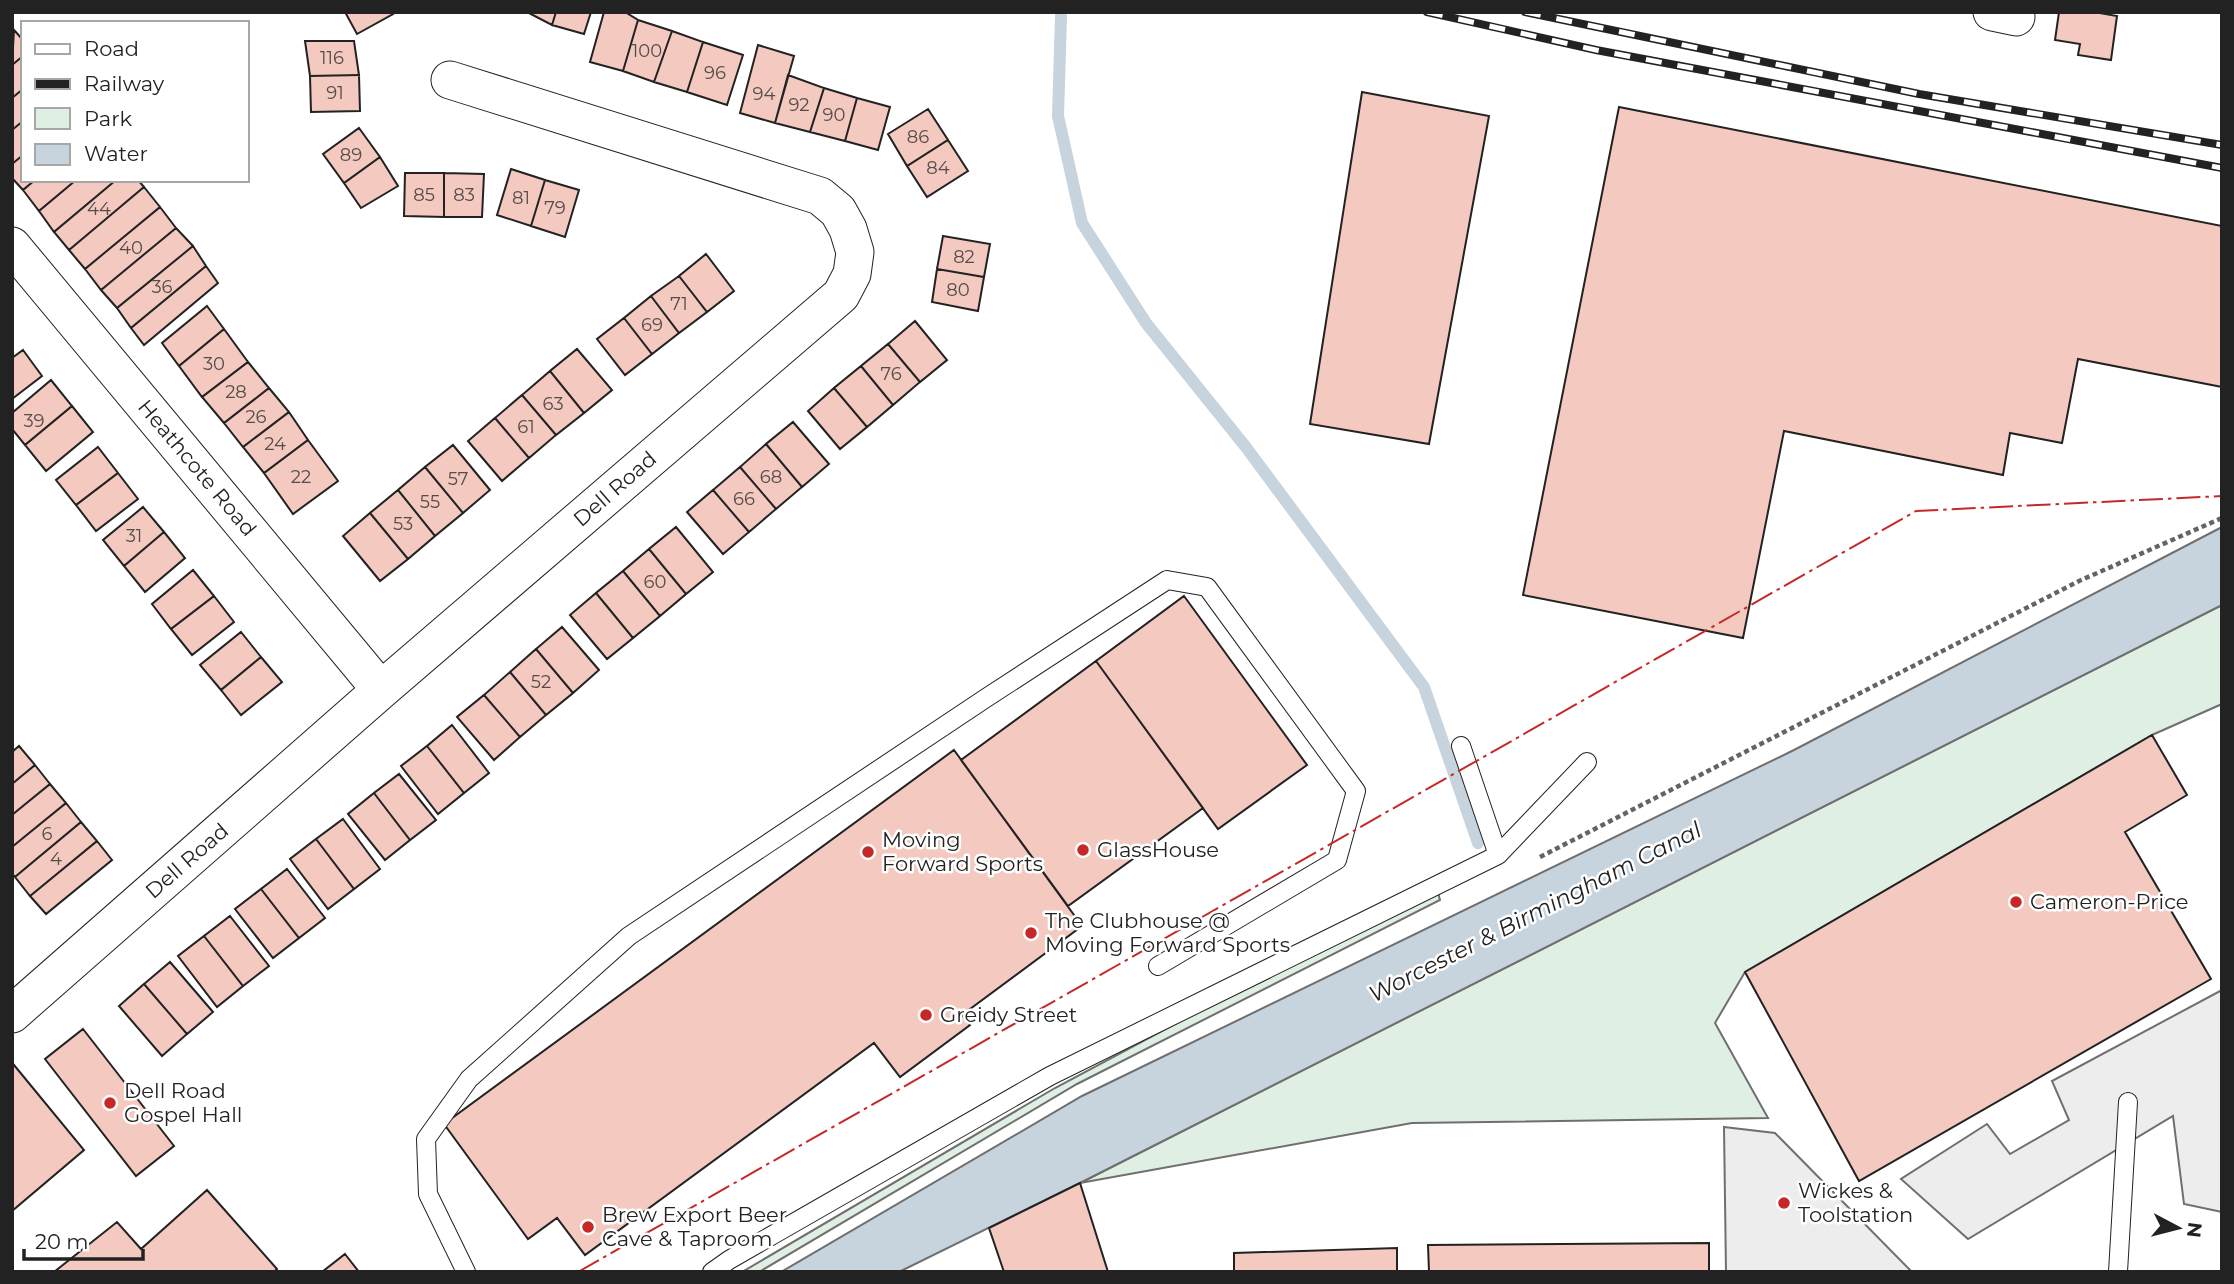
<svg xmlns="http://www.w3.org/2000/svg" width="2234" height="1284" font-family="Montserrat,sans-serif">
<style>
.green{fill:#e0efe3;stroke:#6f6f6f;stroke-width:2}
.parking{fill:#ededed;stroke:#6f6f6f;stroke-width:2}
.water{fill:#c7d3dd;stroke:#6f6f6f;stroke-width:2}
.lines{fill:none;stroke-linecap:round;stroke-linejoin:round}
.stream{stroke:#c7d3dd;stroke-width:12}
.building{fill:#f3c9c0;stroke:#222;stroke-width:2}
.lane-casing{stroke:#222;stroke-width:20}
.street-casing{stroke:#222;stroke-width:39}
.path{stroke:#646464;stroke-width:4.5;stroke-dasharray:5 3.5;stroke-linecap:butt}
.lane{stroke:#fff;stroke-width:18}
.street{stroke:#fff;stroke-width:37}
.rail-casing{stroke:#222;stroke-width:8}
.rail{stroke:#fff;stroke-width:5;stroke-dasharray:16;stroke-linecap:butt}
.power{stroke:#c62828;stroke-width:2;stroke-dasharray:24 5 3.5 5;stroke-linecap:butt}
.poi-dot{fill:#c62828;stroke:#fff;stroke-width:2.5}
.labels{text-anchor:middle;stroke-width:5;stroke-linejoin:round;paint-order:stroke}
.number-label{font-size:18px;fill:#564c4a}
.street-label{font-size:21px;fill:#222;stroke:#fff}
.poi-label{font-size:21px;fill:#222;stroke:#fff;text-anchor:start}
.water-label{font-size:23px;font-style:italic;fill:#222;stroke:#fff}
</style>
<rect width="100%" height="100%" fill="#fff"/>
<path class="green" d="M2222,605V704L2152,735L1745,972L1715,1023L1768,1118L1412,1123L1080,1183Z
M1436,885L1440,900L1077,1084L759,1272H742L1055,1088Z"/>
<path class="parking" d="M2222,990V1212L2184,1204L2173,1116L1968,1239L1901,1179L1987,1124L2010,1154L2069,1120L2052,1081Z
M1724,1127L1775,1133L1912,1272H1726Z"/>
<path class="water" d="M2222,527V605L1080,1183L899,1272H781L1082,1096L1794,750Z"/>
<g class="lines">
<path class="stream" d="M1061,16L1058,116L1082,223L1146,323L1245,446L1424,687L1478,843"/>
</g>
<path class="building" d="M345,12H392L393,14L357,34Z
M527,12H556L552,25Z
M556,12H591L584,34L552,25Z
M604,12H625L638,20L623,71L590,62Z
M2059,12H2094L2117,16L2111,60L2078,55L2080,44L2055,40Z
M638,20L672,31L654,82L623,71Z
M14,30L23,40V56L12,65Z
M672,31L703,42L687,92L654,82Z
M305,41H354L359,75L310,76Z
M703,42L743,55L727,105L687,92Z
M758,45L794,56L775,123L740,113Z
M23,56V89L12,98V65Z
M359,75L360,111L311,112L310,76Z
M788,75L824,88L810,132L775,123Z
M824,88L857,98L845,141L810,132Z
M23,89V121L12,130V98Z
M1362,92L1489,116L1429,444L1310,424Z
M857,98L890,107L878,150L845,141Z
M1619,107L2222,226V387L2078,359L2062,443L2010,433L2003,475L1784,431L1743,638L1523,595Z
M928,109L948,140L907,166L888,134Z
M23,121V155L12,164V130Z
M359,128L380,157L344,183L323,154Z
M948,140L968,171L927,197L907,166Z
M23,155V180H35L23,190L12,178V164Z
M380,157L398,186L361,208L344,183Z
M511,169L545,180L531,226L497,215Z
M405,173H444V217L404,216Z
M444,173L484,174L482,217H444Z
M35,180H76L39,211L23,190Z
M76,180H116L54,232L39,211Z
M116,180H138L144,187L69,250L54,232Z
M545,180L579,190L565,237L531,226Z
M144,187L160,207L85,269L69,250Z
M160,207L176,228L101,290L85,269Z
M176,228L193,246L117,308L101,290Z
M943,236L990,244L984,277L937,269Z
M193,246L206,266L131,328L117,308Z
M706,254L734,291L707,312L679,276Z
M206,266L218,283L144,345L131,328Z
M937,269L984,277L978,311L932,302Z
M679,276L707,312L679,333L651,296Z
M651,296L679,333L652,354L624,318Z
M207,306L224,329L179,366L162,343Z
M624,318L652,354L625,375L597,339Z
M915,321L947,360L920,382L888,344Z
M224,329L248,362L202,397L179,366Z
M888,344L920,382L893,405L861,366Z
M577,349L612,390L584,413L550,371Z
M23,350L42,376L12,399V358Z
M248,362L269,388L224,423L202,397Z
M861,366L893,405L867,427L834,388Z
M550,371L584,413L556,435L522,395Z
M51,380L72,406L25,445L12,429V413Z
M269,388L289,412L243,447L224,423Z
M834,388L867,427L840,449L808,411Z
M522,395L556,435L529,458L495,418Z
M72,406L93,432L46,471L25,445Z
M289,412L308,440L264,473L243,447Z
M495,418L529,458L502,481L468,441Z
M793,422L829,464L802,487L766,444Z
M308,440L338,481L293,514L264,473Z
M766,444L802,487L776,509L740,467Z
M453,445L490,490L463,513L425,467Z
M98,447L118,473L76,505L56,480Z
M425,467L463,513L435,536L398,490Z
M740,467L776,509L749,532L713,490Z
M118,473L138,499L96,531L76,505Z
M398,490L435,536L408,559L370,513Z
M713,490L749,532L723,554L687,512Z
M143,507L164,532L124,566L103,540Z
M370,513L408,559L380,581L343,536Z
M676,527L713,572L686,594L649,549Z
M164,532L185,558L145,592L124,566Z
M649,549L686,594L660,616L623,571Z
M193,570L214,596L171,629L152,604Z
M623,571L660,616L633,638L596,593Z
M596,593L633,638L607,659L570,615Z
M214,596L234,622L192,655L171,629Z
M1184,596L1307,765L1218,829L1096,661Z
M562,627L599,670L573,693L536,649Z
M241,632L261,657L221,690L200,665Z
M536,649L573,693L546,715L510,672Z
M261,657L282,682L241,715L221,690Z
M1096,661L1203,808L1068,906L961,760Z
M510,672L546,715L520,737L484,695Z
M484,695L520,737L494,760L457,717Z
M452,725L489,773L464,793L427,746Z
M2152,735L2187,795L2125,832L2211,979L1859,1181L1745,972Z
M19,746L35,765L12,784V752Z
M427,746L464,793L438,814L401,766Z
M954,750L1082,926L962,1015L970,1025L900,1077L874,1043L585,1255L557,1218L528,1239L444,1124Z
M35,765L50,784L12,815V784Z
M399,774L436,820L410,840L374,793Z
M50,784L66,803L12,847V815Z
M374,793L410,840L385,860L348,814Z
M66,803L81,822L15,877L12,874V847Z
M343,819L380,869L354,889L316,839Z
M81,822L97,841L30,896L15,877Z
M316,839L354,889L328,909L290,859Z
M97,841L112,860L46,914L30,896Z
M287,869L325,918L299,938L261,889Z
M261,889L299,938L273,958L235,909Z
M230,916L269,966L243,986L204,936Z
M204,936L243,986L217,1007L178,956Z
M170,962L213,1012L187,1034L144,984Z
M144,984L187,1034L162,1056L119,1006Z
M83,1029L174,1146L136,1176L45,1059Z
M14,1065L84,1150L12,1211V1067Z
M1080,1183L1108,1272H1004L989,1228Z
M207,1190L277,1269L274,1272H54L117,1222L141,1249Z
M1709,1243V1272H1429L1428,1245Z
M1397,1248V1272H1234V1253Z
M345,1254L359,1272H322Z"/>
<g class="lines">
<g class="lane-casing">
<path id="lane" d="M1498,855L1587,762
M466,1272L428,1194L426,1139L469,1079L629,936L986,698L1167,580L1207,587L1356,791L1337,860L1158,966
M712,1272L729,1260L1050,1076L1498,855L1461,746
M2118,1272L2128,1102"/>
</g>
<g class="street-casing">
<path id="street" d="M1992,12L2016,17
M12,246L381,690
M12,1014L381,690L841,295L852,274L855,252L848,229L838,211L820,196L450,80"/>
</g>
<path class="path" d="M1540,857L2079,581L2222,518"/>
<use href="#lane" class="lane"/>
<use href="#street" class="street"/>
<g class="rail-casing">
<path id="rail" d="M1427,12L1596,50L2222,168
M1525,12L1919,94L2222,145"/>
</g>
<use href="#rail" class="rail"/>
<path class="power" d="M578,1272L1916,511L2222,496"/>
</g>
<g class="poi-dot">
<circle cx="1083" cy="850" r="7"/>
<circle cx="868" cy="852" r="7"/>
<circle cx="2016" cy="902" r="7"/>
<circle cx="1031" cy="933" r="7"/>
<circle cx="926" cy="1015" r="7"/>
<circle cx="110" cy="1103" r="7"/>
<circle cx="1784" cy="1203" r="7"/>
<circle cx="588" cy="1227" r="7"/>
</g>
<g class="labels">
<g class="number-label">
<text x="647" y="57">100</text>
<text x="332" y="64">116</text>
<text x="715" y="79">96</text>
<text x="335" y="99">91</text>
<text x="764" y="100">94</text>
<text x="799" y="111">92</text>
<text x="834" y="121">90</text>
<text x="918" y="143">86</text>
<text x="351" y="161">89</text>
<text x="938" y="174">84</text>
<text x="424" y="201">85</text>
<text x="464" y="201">83</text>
<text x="521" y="204">81</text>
<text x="555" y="214">79</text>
<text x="99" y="215">44</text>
<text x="131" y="254">40</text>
<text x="964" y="263">82</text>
<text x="162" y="293">36</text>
<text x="958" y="296">80</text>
<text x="679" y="310">71</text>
<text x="652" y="331">69</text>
<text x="214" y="370">30</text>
<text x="891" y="380">76</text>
<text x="236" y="398">28</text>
<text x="553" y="410">63</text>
<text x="256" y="423">26</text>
<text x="34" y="427">39</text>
<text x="526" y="433">61</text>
<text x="275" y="450">24</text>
<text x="301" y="483">22</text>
<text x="771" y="483">68</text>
<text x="458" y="485">57</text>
<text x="744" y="505">66</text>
<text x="430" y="508">55</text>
<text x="403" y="530">53</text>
<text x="134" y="542">31</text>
<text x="655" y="588">60</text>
<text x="541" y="688">52</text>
<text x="47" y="840">6</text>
<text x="56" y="865">4</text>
</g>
<g class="street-label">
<text transform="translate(197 468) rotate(50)" y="7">Heathcote Road</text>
<text transform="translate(615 489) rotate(-41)" y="7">Dell Road</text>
<text transform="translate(187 861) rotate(-41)" y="7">Dell Road</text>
</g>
<g class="poi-label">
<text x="882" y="847">Moving<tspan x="882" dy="24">Forward Sports</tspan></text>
<text x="1097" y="857">GlassHouse</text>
<text x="2030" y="909">Cameron-Price</text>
<text x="1045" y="928">The Clubhouse @<tspan x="1045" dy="24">Moving Forward Sports</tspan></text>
<text x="940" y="1022">Greidy Street</text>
<text x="124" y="1098">Dell Road<tspan x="124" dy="24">Gospel Hall</tspan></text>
<text x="1798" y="1198">Wickes &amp;<tspan x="1798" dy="24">Toolstation</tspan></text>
<text x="602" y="1222">Brew Export Beer<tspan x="602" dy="24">Cave &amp; Taproom</tspan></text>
</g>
<g class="water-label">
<text transform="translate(1535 912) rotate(-27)" y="8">Worcester &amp; Birmingham Canal</text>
</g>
</g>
<rect width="2234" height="1284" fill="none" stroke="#222222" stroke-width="28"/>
<rect x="21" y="21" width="228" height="161" fill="#ffffff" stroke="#a7a7a7" stroke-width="2"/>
<rect x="35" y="44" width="35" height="10" fill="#ffffff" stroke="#a7a7a7" stroke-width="2"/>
<text x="84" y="56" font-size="21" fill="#222222">Road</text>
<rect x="35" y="79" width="35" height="10" fill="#222222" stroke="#a7a7a7" stroke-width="2"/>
<text x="84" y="91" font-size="21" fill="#222222">Railway</text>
<rect x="35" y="108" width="35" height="21" fill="#e0efe3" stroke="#a7a7a7" stroke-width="2"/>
<text x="84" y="126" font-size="21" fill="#222222">Park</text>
<rect x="35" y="144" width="35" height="21" fill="#c7d3dd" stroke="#a7a7a7" stroke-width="2"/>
<text x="84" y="161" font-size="21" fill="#222222">Water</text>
<g transform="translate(2178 1228) rotate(97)" stroke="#ffffff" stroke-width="5" paint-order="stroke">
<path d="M0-5L12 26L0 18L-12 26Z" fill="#222222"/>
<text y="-10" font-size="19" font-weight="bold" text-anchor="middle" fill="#222222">N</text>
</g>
<path d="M24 1249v10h119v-10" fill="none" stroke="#222222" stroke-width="3.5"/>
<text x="35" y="1249" font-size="21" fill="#222222" stroke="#ffffff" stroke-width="5" paint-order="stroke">20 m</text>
</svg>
